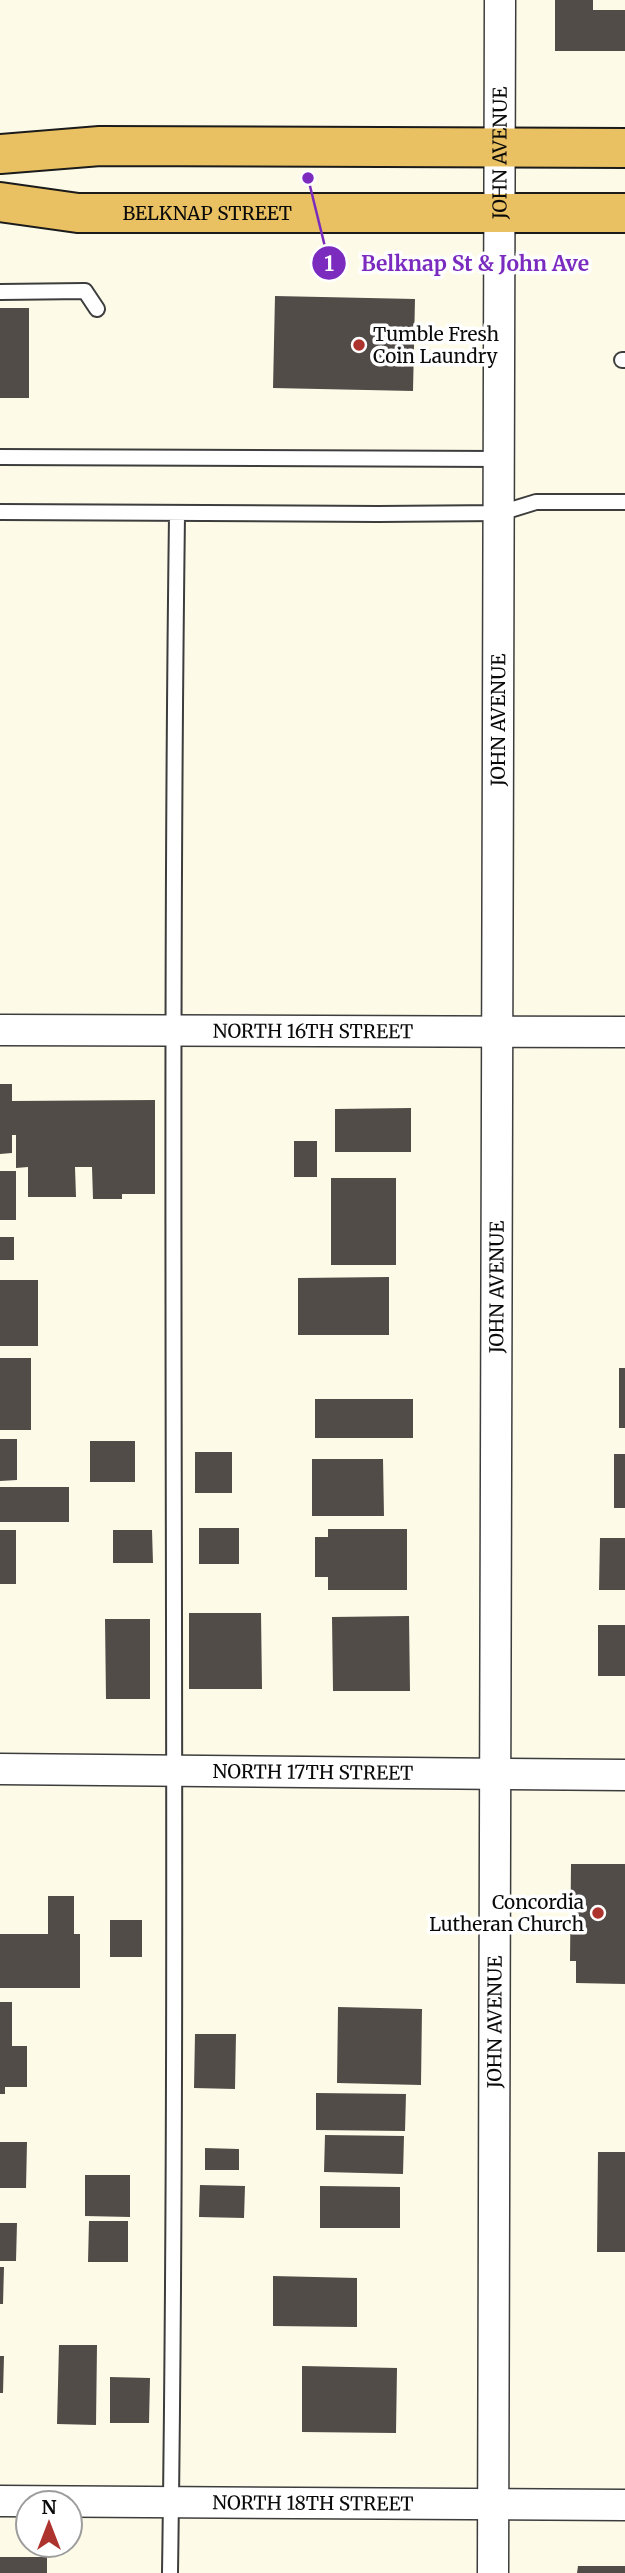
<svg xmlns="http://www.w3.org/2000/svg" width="625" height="2573" font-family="Merriweather,serif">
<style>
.building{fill:#514c47}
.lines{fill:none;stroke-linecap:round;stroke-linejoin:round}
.service-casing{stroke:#3d3d3d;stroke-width:18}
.minor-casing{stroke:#3d3d3d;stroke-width:33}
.trunk-casing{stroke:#1b1b1b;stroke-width:42}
.service{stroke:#fff;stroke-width:14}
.minor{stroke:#fff;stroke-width:30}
.trunk{stroke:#eac162;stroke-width:38}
.poi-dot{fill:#ad342e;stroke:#fff;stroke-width:2.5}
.labels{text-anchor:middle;stroke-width:7;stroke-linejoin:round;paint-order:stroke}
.street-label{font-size:19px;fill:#0a0a0a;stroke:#fff}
.poi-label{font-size:19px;fill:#0a0a0a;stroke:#fff;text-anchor:start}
.leader{fill:none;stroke:#7b2cbf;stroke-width:2.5}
.callout-dot{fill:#7b2cbf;stroke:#fff;stroke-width:2.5}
.mark-label{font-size:21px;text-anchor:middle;font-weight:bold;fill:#fff}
.callout-label{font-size:21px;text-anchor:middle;font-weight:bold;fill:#7b2cbf;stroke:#fff;stroke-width:7;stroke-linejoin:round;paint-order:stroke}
</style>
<rect width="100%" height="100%" fill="#fdfbe8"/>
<path class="building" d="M555,0H593V10H625V51H555Z
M275,296L415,299L413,391L273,388Z
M0,308H29V398H0Z
M0,1084H12V1101L155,1100V1194H122V1199H93L92,1167H75L76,1197H28V1167L16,1168V1135H12V1153L0,1154Z
M411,1108V1152H335V1109Z
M294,1141H317V1177H294Z
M0,1171H16V1220H0Z
M331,1178H396V1265H331Z
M0,1237H14V1260H0Z
M389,1277V1335H298V1278Z
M0,1280H38V1346H0Z
M0,1358H31V1430H0Z
M619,1368H625V1428H619Z
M315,1399H413V1438H315Z
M0,1439H17V1480L0,1481Z
M90,1441H135V1482H90Z
M195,1452H232V1493H195Z
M614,1454H625V1508H614Z
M312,1459H383L384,1516H312Z
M0,1487H69V1522H0Z
M199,1528H239V1564H199Z
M328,1529H407V1590H328V1577H315V1537H328Z
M0,1530H16V1584H0Z
M113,1530H152L153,1563H113Z
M600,1538H625V1590H599Z
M189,1613H261L262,1689H189Z
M409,1616L410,1691H333L332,1617Z
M105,1619H150V1699H106Z
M598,1625H625V1676H598Z
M571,1864H625V1984L576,1983V1961H570Z
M48,1896H74V1934H80V1988H0V1934H48Z
M110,1920H142V1957H110Z
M0,2002H12V2046H27V2087H5V2094H0Z
M338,2007L422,2009L421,2085L337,2083Z
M195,2034H236L235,2089L194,2088Z
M316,2093L406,2094L405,2131L316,2130Z
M325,2135L404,2136L403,2174L324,2172Z
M0,2142H27L26,2188H0Z
M205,2148L239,2149V2170H205Z
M598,2152H625V2252H597Z
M85,2175H130V2217L85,2216Z
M200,2185L245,2186L244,2218L199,2217Z
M320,2186L400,2187V2228H320Z
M89,2221H128V2262H88Z
M0,2223H17L16,2261H0Z
M0,2267H4L3,2304H0Z
M273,2276L357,2278V2327L273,2326Z
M59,2345H97L96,2425L57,2424Z
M0,2356H4L3,2393H0Z
M302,2366L397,2368L396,2433L302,2432Z
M110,2377L150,2378L149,2423H110Z
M0,2557H47V2573H0Z
M578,2566H625V2573H577Z"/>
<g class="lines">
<g class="service-casing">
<path id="service" d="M0,292L85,291L97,309
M622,360H625
M0,457L500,459
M0,512L378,514L500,513L536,502H625
M170,2573C180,1887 168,1201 177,515"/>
</g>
<g class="minor-casing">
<g id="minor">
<path id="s1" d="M0,1030L625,1032"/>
<path id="s2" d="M0,1769L625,1775"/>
<path id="s3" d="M0,2501L625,2505"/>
<path id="s4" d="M493,2573L500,0"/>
</g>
</g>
<g class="trunk-casing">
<g id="trunk">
<path d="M0,154L100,146L625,148"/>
<path id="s5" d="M0,202L78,213H625"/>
</g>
</g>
<use href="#service" class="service"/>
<use href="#minor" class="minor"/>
<use href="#trunk" class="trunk"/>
</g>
<g class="poi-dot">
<circle cx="359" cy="345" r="7"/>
<circle cx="598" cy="1913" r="7"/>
</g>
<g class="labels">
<g class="street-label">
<text dy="7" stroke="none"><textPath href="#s4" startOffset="2420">JOHN AVENUE</textPath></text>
<text dy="7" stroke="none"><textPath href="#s5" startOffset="208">BELKNAP STREET</textPath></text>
<text dy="7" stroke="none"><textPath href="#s4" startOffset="1853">JOHN AVENUE</textPath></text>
<text dy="7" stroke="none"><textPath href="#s1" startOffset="313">NORTH 16TH STREET</textPath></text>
<text dy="7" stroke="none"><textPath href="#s4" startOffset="1286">JOHN AVENUE</textPath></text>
<text dy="7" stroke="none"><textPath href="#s2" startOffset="313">NORTH 17TH STREET</textPath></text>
<text dy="7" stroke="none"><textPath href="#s4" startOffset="551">JOHN AVENUE</textPath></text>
<text dy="7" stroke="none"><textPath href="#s3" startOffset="313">NORTH 18TH STREET</textPath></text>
</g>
<g class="poi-label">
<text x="373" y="341">Tumble Fresh<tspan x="373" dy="22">Coin Laundry</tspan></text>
<text x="584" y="1909" text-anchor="end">Concordia<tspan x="584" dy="22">Lutheran Church</tspan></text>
</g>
</g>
<path class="leader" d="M308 178L329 263"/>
<g class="callout-dot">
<circle cx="308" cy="178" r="7"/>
<circle cx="329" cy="263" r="18"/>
</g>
<g class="mark-label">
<text x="329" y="271">1</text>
</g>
<g class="callout-label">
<text x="475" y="271">Belknap St &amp; John Ave</text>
</g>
<g transform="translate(49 2524)"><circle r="33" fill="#ffffff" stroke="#9d9d9d" stroke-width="2"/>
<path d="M0-5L12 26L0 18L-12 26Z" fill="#ad342e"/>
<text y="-10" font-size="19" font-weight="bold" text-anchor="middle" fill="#0a0a0a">N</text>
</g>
</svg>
